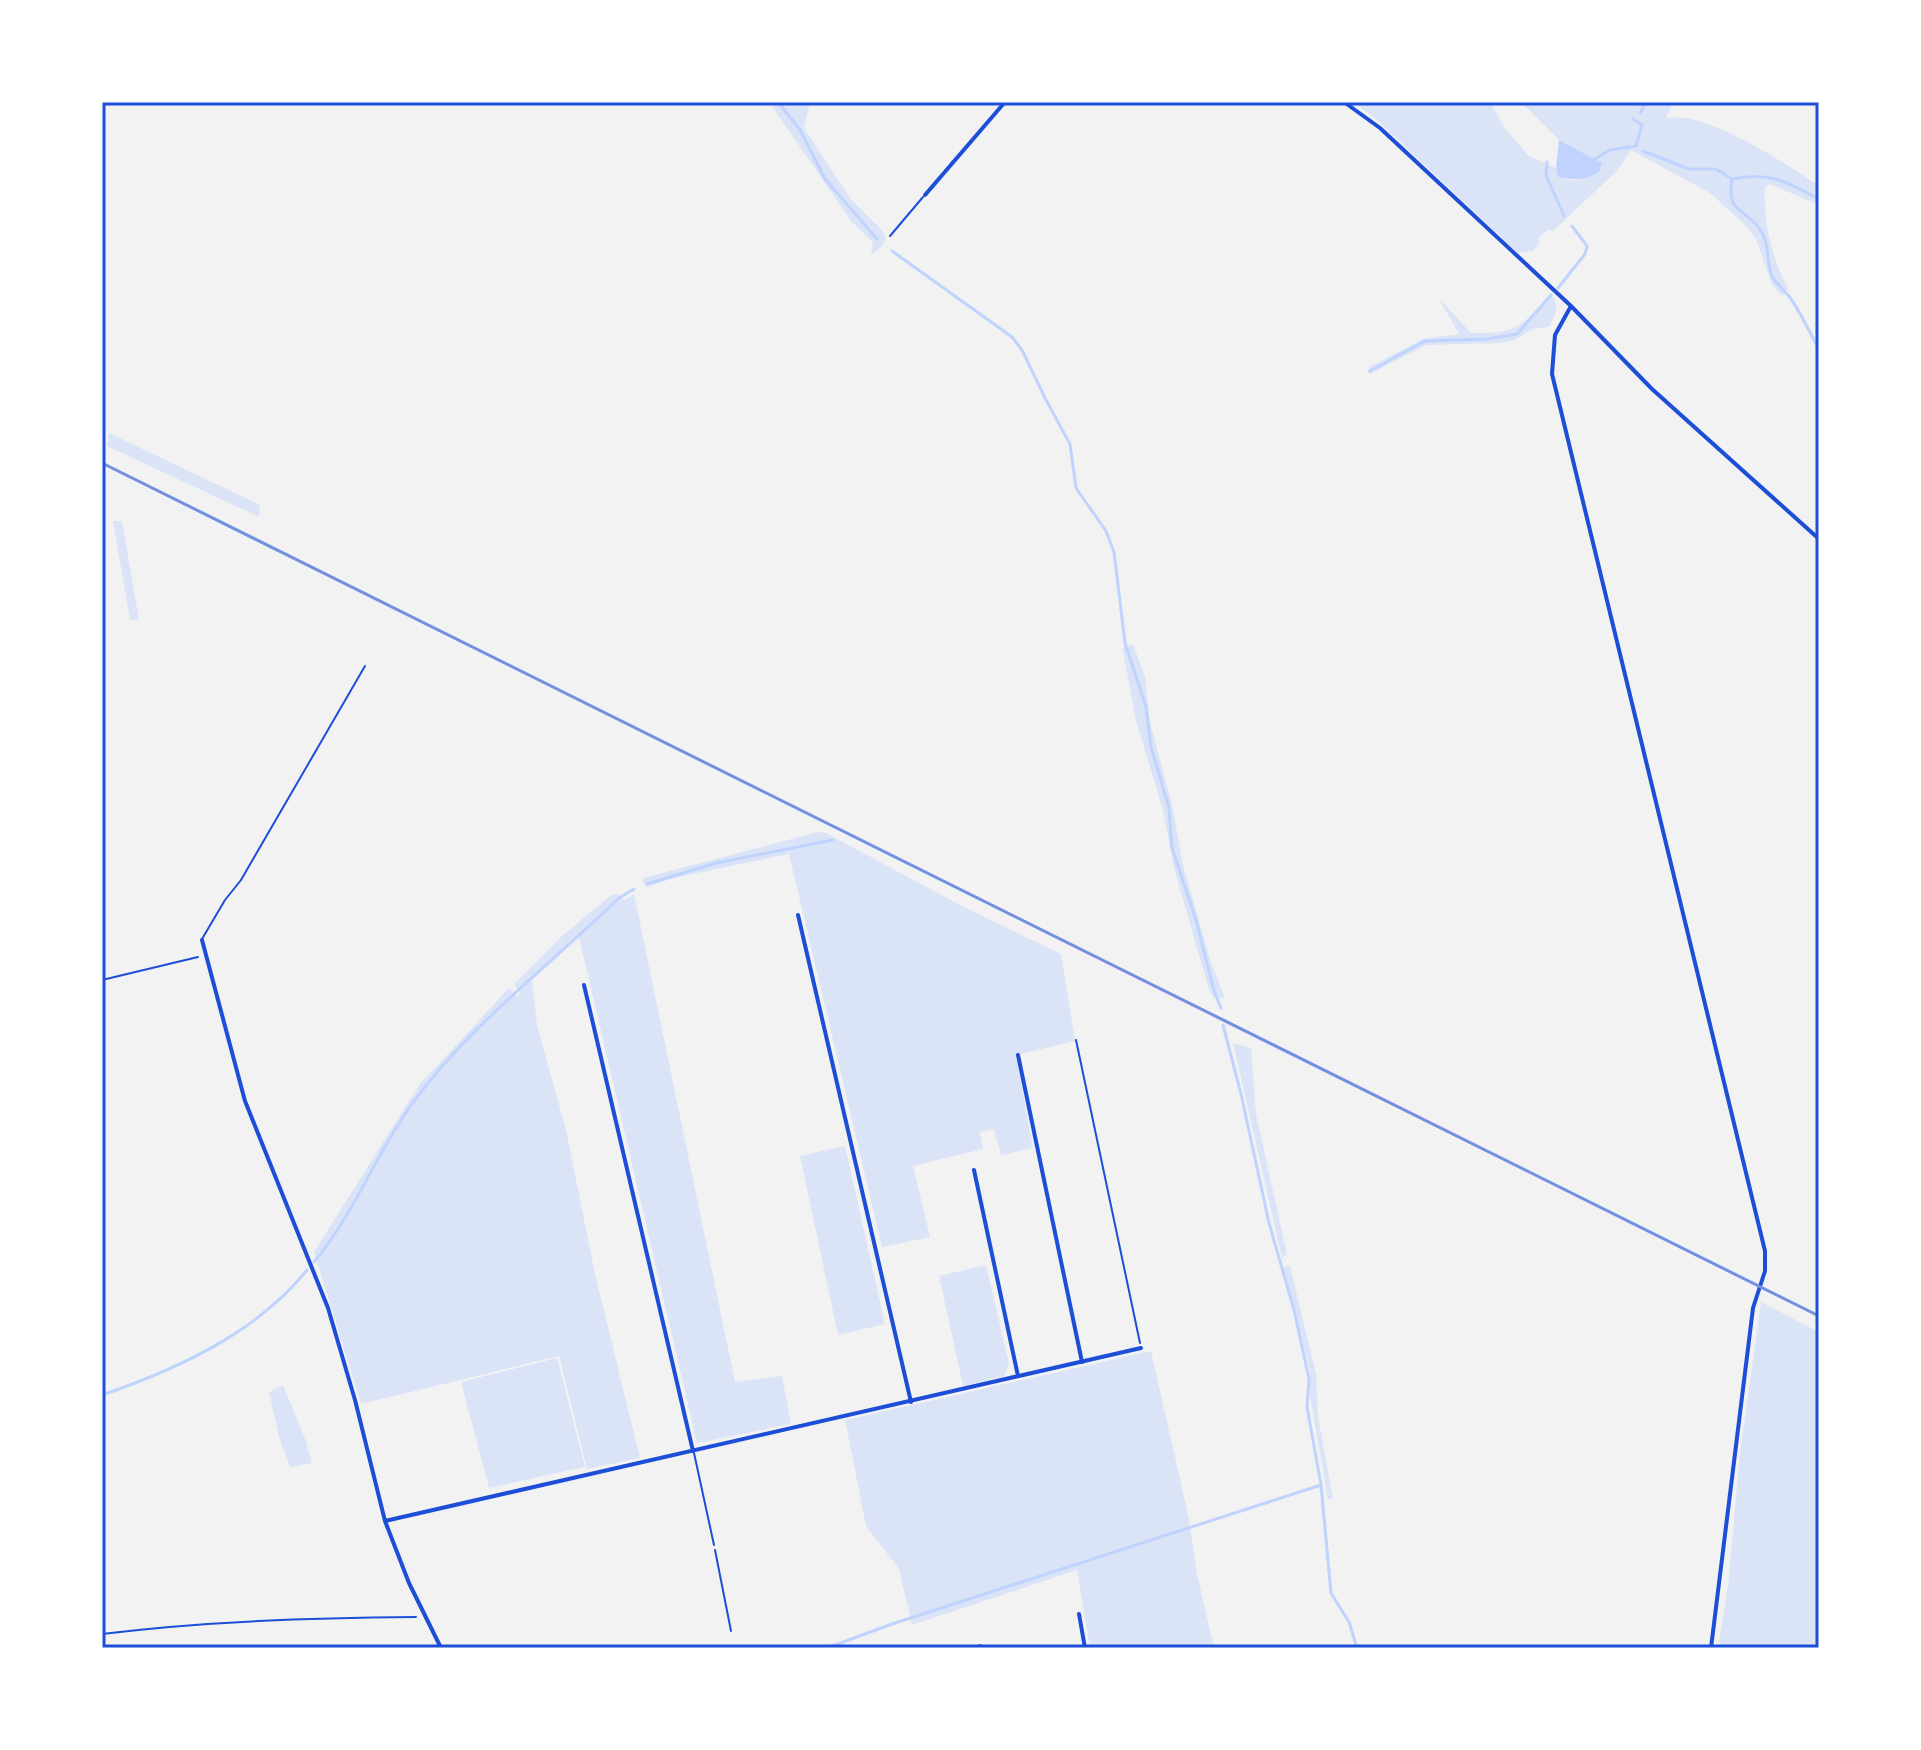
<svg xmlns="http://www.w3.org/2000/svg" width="1921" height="1750" font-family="Arial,sans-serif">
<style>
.green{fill:#dbe4f7}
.water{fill:#bfd3fe}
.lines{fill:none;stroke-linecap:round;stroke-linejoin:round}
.stream{stroke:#bfd3fe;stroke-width:3}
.path{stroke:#1d4ed8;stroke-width:2}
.service{stroke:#1d4ed8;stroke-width:2}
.minor{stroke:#1d4ed8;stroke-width:4}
.rail{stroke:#7290e2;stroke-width:3}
.neatline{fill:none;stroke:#1d4ed8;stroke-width:3}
</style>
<rect width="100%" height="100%" fill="#f2f2f2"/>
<path class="green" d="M769,102H810L804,128L850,198L883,231L886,238L882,246L871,255L873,243L851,221Z
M1354,102H1490L1504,127L1529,156L1556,168L1558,177L1576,181L1602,163L1559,140L1521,102H1673L1666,118C1708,111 1784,163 1819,186V205L1770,184L1765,188C1763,221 1772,260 1788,288L1782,296L1772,285L1756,239L1745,225L1710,193L1631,150L1617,171L1553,231L1548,230L1538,238L1540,242L1533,251L1518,253L1377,120Z
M1550,294C1561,305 1556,314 1549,327L1533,329L1514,340L1500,343L1426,345L1370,374L1368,372L1369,367L1423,339L1459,334L1438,297L1471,333C1514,334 1523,327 1550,294Z
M109,433L260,505L259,517L107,446Z
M113,521H122L139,620H130Z
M1133,644L1145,677L1150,722L1172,805L1183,865L1211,963L1225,998H1214L1209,990L1174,868L1163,810L1136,721L1124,656L1122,648Z
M818,832L826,833L962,906L1061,954L1075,1041L1016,1055L1033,1148L1001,1155L994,1129L980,1132L983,1149L913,1166L930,1237L882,1247L789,854L673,878L647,887L643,882V878Z
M618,894L625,900L634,894L735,1382L782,1376L791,1424L697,1443L579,937L532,980L537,1025L566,1130L595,1274L640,1458L587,1469L559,1356L361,1404L314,1252L419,1085L509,988L518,997L520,992L514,984L562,936L611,895Z
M1233,1043L1251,1048L1256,1114L1287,1254L1282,1258Z
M845,1146L885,1324L838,1335L800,1156Z
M986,1265L1009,1364L1004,1376L963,1386L939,1276Z
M1290,1266L1316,1374L1318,1416L1333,1499H1328L1310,1396V1371L1283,1267Z
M1761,1302L1819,1332V1648H1718L1728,1586L1740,1453Z
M1151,1351L1189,1519L1197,1574L1214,1648H1090L1077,1570L912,1625L899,1569L866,1526L845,1420Z
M557,1358L585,1467L489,1488L461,1382Z
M283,1385L306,1441L312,1463L290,1467L279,1437L269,1392Z"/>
<path class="water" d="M1559,140L1602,163L1599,172C1584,181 1575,180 1558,177L1556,168Z"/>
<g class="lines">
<path class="stream" d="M778,102L800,130L825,179L877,239
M1640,113L1646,102
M1643,151L1689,169H1716L1732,179C1727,214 1742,206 1759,228C1770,242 1766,261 1772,276C1776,284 1782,288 1788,295C1800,310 1809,332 1819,349
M1595,159L1610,150L1636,146L1642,125L1633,119
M1547,162L1546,175L1564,216
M1732,179C1770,171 1787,182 1819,199
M892,251L1012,337L1022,350L1046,400L1070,444L1076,488L1106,531L1114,552L1125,643L1146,707L1151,747L1169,808L1172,848L1196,920L1214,991L1221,1008
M1558,288L1585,254L1587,246L1572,226
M1370,371L1425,341L1487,339L1517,334L1551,295
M647,884L716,863L833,840
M1223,1025L1241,1094L1269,1223L1294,1310L1309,1379L1307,1407L1321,1485L1331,1593L1349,1622L1357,1648
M314,1262C355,1213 377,1151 414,1101C472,1023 550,965 619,898L634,889
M102,1395C178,1369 256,1333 307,1270
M827,1648L892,1624L1321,1485"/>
<path class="path" d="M102,980L198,957
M1076,1040L1140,1343
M715,1550L731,1631
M102,1634C206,1621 311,1618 416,1617"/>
<path class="service" d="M890,236L923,197
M202,939L225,900L241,880L365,666
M694,1453L714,1545"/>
<path class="minor" d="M1344,102L1380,128L1571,306L1652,389L1819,539
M925,195L1005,102
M1571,306L1555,335L1552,374L1765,1251V1271L1753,1308L1711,1648
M798,915L911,1402
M202,940L245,1101L328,1308L355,1400L385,1521L409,1583L441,1648
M584,985L693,1451
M1018,1055L1082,1362
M974,1170L1018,1376
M385,1521L1141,1348
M1079,1614L1085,1648
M980,1646V1648"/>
<path class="rail" d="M102,463L1819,1316"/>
</g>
<rect width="1921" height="1750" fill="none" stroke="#ffffff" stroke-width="208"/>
<rect x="104" y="104" width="1713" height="1542" class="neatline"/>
</svg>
